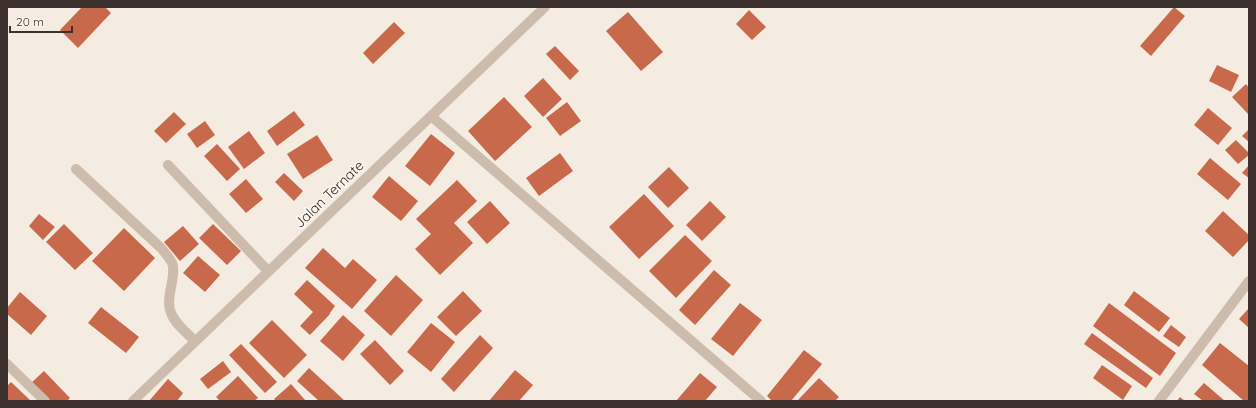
<svg xmlns="http://www.w3.org/2000/svg" width="1256" height="408" font-family="Quicksand,sans-serif">
<style>
.building{fill:#c8694b}
.lines{fill:none;stroke-linecap:round;stroke-linejoin:round}
.minor{stroke:#cdbbac;stroke-width:10}
.labels{text-anchor:middle;stroke-width:4;stroke-linejoin:round;paint-order:stroke}
.street-label{font-size:14px;fill:#3b302b;stroke:#fbf5ee}
</style>
<rect width="100%" height="100%" fill="#f4ebe1"/>
<path class="building" d="M82,7H105L111,13L78,48L60,30Z
M1174,7L1185,16L1151,56L1140,46Z
M749,10L766,27L752,40L736,24Z
M628,12L663,52L641,71L606,31Z
M394,22L405,33L373,64L363,53Z
M555,46L579,71L570,80L546,54Z
M1217,65L1239,75L1231,92L1209,81Z
M543,78L562,99L543,117L524,96Z
M1246,84L1249,88L1248,114L1232,97Z
M504,97L532,127L495,161L468,131Z
M567,102L581,121L560,136L546,118Z
M1208,108L1232,128L1218,145L1194,125Z
M294,111L305,125L277,146L267,131Z
M174,112L186,124L166,143L154,131Z
M205,121L215,135L197,148L187,134Z
M1249,129V142L1242,136Z
M249,131L265,153L244,169L228,147Z
M431,134L455,153L430,186L405,166Z
M317,135L333,160L303,179L287,154Z
M1236,140L1249,153V155L1238,164L1225,150Z
M217,144L240,169L227,181L204,156Z
M560,153L573,171L539,196L526,178Z
M1210,158L1241,184L1228,200L1197,174Z
M1249,165V178L1242,173Z
M669,167L689,188L668,208L648,187Z
M284,173L303,191L294,201L275,182Z
M389,176L418,201L401,221L372,197Z
M246,179L263,199L246,213L229,194Z
M457,180L477,201L454,223L473,243L440,275L415,249L431,234L416,219Z
M644,194L674,226L639,259L609,227Z
M490,201L510,223L487,244L467,222Z
M710,201L726,217L702,241L686,225Z
M1223,211L1249,235V240L1233,257L1205,231Z
M39,214L55,227L43,240L29,226Z
M64,224L93,253L75,270L46,242Z
M213,224L241,251L227,265L199,238Z
M183,226L199,244L180,261L164,242Z
M124,228L155,258L124,291L92,261Z
M685,235L712,261L676,298L649,271Z
M323,248L345,268L353,259L377,280L352,309L305,268Z
M198,256L220,275L205,292L183,273Z
M714,270L731,285L695,325L679,310Z
M396,275L423,300L391,336L364,311Z
M307,280L335,306L330,313V314L310,335L300,326L313,312L294,294Z
M463,291L482,311L456,336L437,317Z
M1134,291L1170,318L1159,332L1124,305Z
M20,292L47,316L31,335L7,314V308Z
M740,303L762,320L733,356L711,339Z
M1109,303L1176,353L1160,376L1093,326Z
M101,307L139,337L126,353L88,323Z
M1249,308V328L1239,319Z
M343,315L365,335L343,361L320,341Z
M272,320L307,355L284,378L249,343Z
M431,323L455,342L431,372L407,352Z
M1171,325L1186,337L1179,347L1163,336Z
M1092,333L1153,378L1146,388L1084,344Z
M480,335L493,348L454,392L441,379Z
M375,340L404,371L390,385L360,354Z
M1220,343L1249,366V401H1244L1202,365Z
M241,344L277,382L265,393L229,355Z
M804,350L822,364L791,401H772L767,396Z
M223,361L231,372L208,389L200,379Z
M1102,365L1132,386L1123,400L1093,378Z
M309,368L345,401H319L297,381Z
M515,370L533,385L519,401H489Z
M44,371L70,398L67,401H47L30,384Z
M700,373L717,387L705,401H676Z
M238,376L258,398L254,401H220L216,397Z
M819,378L839,397L835,401H797Z
M168,379L183,393L177,401H149Z
M11,382L31,401H7V386Z
M1204,383L1225,401H1203L1194,394Z
M291,384L306,401H276L274,399Z
M1180,397L1185,401H1177Z"/>
<g class="lines">
<path class="minor" d="M431,116L761,401
M168,165L268,271
M76,169L161,248C165,253 172,260 173,266C175,282 165,298 171,313C175,324 187,333 195,341
M7,364L45,401
M133,401L545,7
M1159,401L1249,281"/>
</g>
<g class="labels">
<g class="street-label">
<text transform="translate(329 194) rotate(-44)" y="5">Jalan Ternate</text>
</g>
</g>
<rect width="1256" height="408" fill="none" stroke="#3b302b" stroke-width="16"/>
<path d="M10 26v6h62v-6" fill="none" stroke="#3b302b" stroke-width="2"/>
<text x="16" y="26" font-size="12" fill="#3b302b" stroke="#fbf5ee" stroke-width="3" paint-order="stroke">20 m</text>
</svg>
